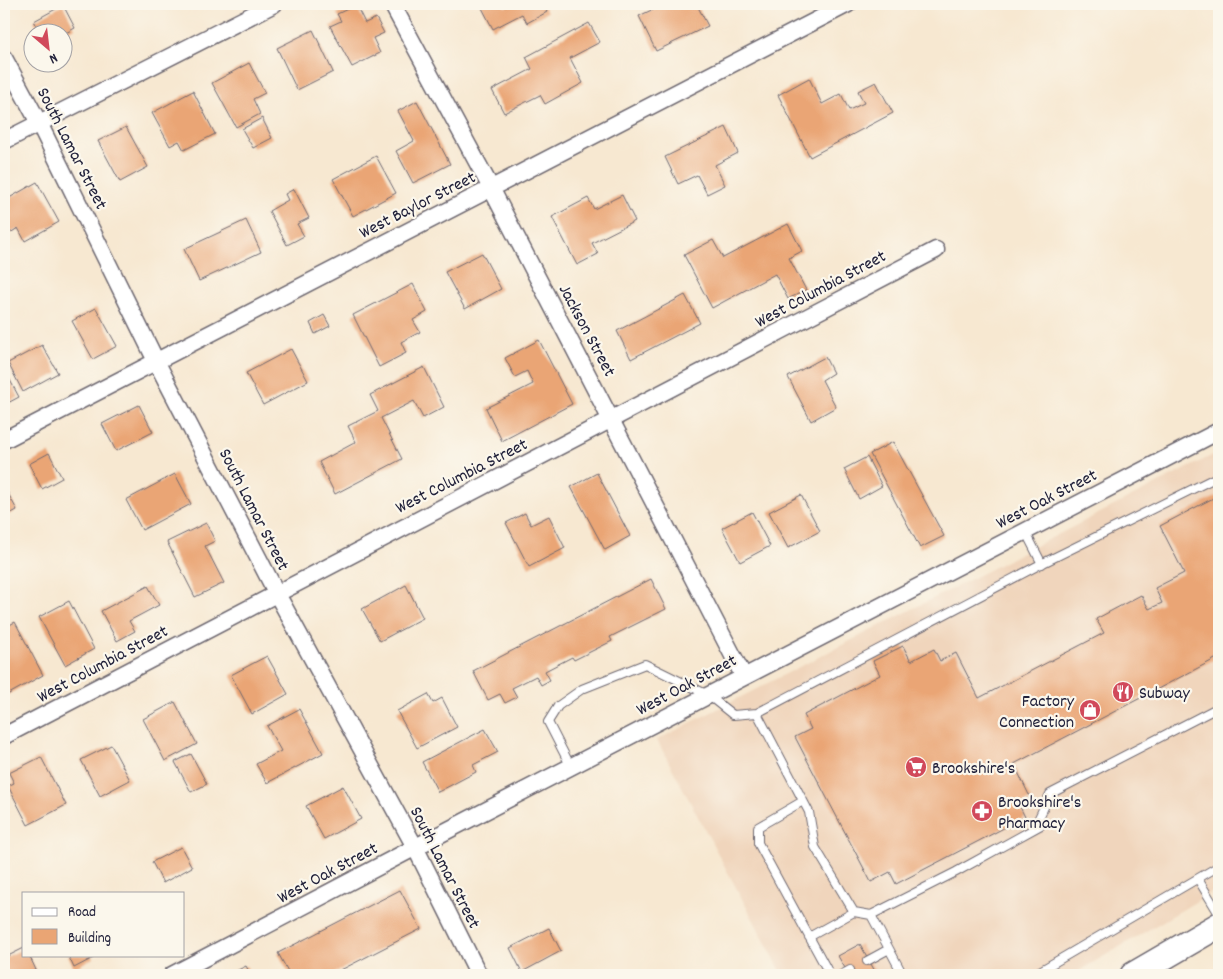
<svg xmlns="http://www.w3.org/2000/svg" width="1223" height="979" font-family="Dekko,sans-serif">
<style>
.built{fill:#f0d5bc}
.building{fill:#eaa574}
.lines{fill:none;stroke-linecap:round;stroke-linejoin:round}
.lane-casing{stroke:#6d6770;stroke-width:10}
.street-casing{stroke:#6d6770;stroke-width:19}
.primary-casing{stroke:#6d6770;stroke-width:28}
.lane{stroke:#fff;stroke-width:8}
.street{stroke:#fff;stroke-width:16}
.primary{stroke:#fff;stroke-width:25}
.labels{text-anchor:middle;stroke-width:4.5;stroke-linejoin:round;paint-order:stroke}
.street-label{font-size:18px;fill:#22223b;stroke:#fbf7ec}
.poi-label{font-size:18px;fill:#22223b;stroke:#fbf7ec;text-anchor:start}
</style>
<rect width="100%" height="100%" fill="#fbf7ec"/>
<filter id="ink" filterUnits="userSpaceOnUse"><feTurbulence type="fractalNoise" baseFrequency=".02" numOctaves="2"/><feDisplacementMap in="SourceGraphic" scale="10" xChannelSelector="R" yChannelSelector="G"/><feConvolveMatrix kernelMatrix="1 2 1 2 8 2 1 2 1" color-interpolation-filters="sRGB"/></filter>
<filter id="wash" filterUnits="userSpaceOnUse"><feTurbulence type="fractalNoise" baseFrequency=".0096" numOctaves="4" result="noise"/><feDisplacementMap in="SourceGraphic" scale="20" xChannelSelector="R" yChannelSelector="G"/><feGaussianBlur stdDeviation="1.12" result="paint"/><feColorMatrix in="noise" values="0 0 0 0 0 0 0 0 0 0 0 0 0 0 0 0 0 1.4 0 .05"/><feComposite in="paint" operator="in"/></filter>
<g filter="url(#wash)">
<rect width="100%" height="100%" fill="#f7e8d1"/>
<path class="built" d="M1219,452V888L1072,975H783L657,740Z"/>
<g id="blocks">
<path class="building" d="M480,4H503L505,7L511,4H543L547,12L527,23L522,14L493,29Z
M664,4H705L698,7L708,26L656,51L639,16Z
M63,5L75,28L62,35V32H40L34,21Z
M356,5L365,23L376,18L384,33L373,38L380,53L352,67L330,26L341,21L337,14Z
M589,23L600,42L570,58L583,83L545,104L540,95L504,113L492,90L532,69L526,57Z
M313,30L333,72L297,90L277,48Z
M249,63L265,93L253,99L260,114L236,127L212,83Z
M809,78L822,104L841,94L849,110L864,103L858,91L876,82L893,113L810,157L778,95Z
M193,91L215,134L184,150L179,141L170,146L152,113Z
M417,101L450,164L413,183L396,151L414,141L398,111Z
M262,118L272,138L253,148L242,129Z
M126,127L148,167L120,182L98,141Z
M726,127L738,153L715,165L725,185L707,194L697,175L678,184L665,157Z
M376,156L396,193L353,216L333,179Z
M37,182L59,222L25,241L18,228L7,235L4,228V201Z
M294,189L309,218L297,224L304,236L287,245L269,211L288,200L285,194Z
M622,195L635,221L592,243L598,254L577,265L552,217L588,198L594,209Z
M246,220L261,252L199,281L184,249Z
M788,224L802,251L789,258L806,290L788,299L775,274L712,308L684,255L713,240L723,258Z
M482,253L501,289L465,309L445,272Z
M413,284L427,312L413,320L420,332L401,342L406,353L379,367L353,315Z
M685,295L700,323L631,359L617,331Z
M96,308L117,346L93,359L72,321Z
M324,315L330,326L315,334L310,323Z
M539,340L572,404L502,441L486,408L533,384L527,371L515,377L505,358Z
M42,345L58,373L23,392L8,363Z
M291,349L308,381L263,405L246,373Z
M825,357L833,373L822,380L836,407L811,421L788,377Z
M424,367L444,407L423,418L414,401L381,418L402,459L335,494L319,462L356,442L348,426L378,411L370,395Z
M4,369L19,397L4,405Z
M139,405L153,432L116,451L102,424Z
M893,442L944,536L920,548L870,454Z
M49,453L62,478L42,489L29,464Z
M867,457L882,486L859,499L844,469Z
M597,473L630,536L605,550L571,487Z
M175,474L191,504L142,530L126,500Z
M4,486L17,510L4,517Z
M801,495L820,531L788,548L769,512Z
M1219,495V657L1014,764L1031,799L1019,805L1025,817L896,884L890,872L871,882L795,737L811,729L804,715L880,675L873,661L903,646L911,661L934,649L940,661L956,653L979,698L1104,633L1096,619L1141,595L1149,609L1162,603L1155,588L1184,573L1160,526Z
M752,512L770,546L740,562L722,528Z
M525,513L531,525L549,516L565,548L529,567L506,523Z
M206,523L215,541L205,546L224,583L195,597L167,542Z
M651,579L666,609L610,637L612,641L574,660L572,657L545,671L550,680L541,685L536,676L512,688L517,697L505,703L500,694L488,700L473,671Z
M406,585L423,618L380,641L362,609Z
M148,586L159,605L129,621L135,631L117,641L101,611Z
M69,601L94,649L65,665L39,617Z
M15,622L43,675L7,695L4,689V628Z
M267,656L288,694L252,714L231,675Z
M428,694L433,703L442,698L457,727L417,748L397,711Z
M175,702L197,744L165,761L143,719Z
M299,709L323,753L267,783L256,764L281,751L267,726Z
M485,729L498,752L473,765L476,772L438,792L422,762Z
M111,745L130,780L100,796L81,760Z
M191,754L207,784L191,792L175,762Z
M41,757L66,805L28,825L8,786L14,783L9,773Z
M343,786L361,819L324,839L306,806Z
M181,847L192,867L163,883L152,862Z
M400,890L421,929L331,975H290L278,953Z
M549,928L561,951L522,972L510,948Z
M860,944L877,975H849L838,956Z
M24,948V955H29L36,970L25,975H4V958Z
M68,955H91L93,958L74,968Z
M246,966L251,975H228Z"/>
</g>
</g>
<g filter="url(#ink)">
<use href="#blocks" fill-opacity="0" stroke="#6d6770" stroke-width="1"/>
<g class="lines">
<g class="lane-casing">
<path id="lane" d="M1025,531L1042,564
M571,767L548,722L558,706L582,689L645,664L708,695L733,715L757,713
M803,801L758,827V843L830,975
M1198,879L1219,914
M871,915L956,872L1041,825L1038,820L1050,794L1219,707
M809,937L854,912
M867,961L889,949
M841,975L850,970
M903,975L871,915L854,912L815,847L809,812L757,713L1037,566L1219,476
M1033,975L1219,866"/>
</g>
<g class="street-casing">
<path id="street" d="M392,4L491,188L744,677
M4,58L39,123L156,361L277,594L415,847L479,975
M4,141L274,4
M4,440L848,4
M4,736L936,250
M172,975L431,839L1219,431"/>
</g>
<g class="primary-casing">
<path id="primary" d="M1133,975L1219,925"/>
</g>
<use href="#lane" class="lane"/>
<use href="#street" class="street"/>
<use href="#primary" class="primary"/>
</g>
</g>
<defs>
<g id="restaurant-disc" transform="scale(1.125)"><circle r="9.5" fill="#d1495b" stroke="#fbf7ec"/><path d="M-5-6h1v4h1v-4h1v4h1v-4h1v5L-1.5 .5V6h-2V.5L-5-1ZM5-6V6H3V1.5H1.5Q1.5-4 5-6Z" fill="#fff"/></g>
<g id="shop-disc" transform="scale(1.125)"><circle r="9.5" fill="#d1495b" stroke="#fbf7ec"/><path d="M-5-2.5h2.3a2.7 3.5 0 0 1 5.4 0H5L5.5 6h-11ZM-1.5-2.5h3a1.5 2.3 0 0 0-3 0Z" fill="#fff"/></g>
<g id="supermarket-disc" transform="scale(1.125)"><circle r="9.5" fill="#d1495b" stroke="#fbf7ec"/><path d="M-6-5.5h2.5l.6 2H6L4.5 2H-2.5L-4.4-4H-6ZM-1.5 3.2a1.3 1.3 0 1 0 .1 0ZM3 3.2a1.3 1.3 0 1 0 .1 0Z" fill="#fff"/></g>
<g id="pharmacy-disc" transform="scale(1.125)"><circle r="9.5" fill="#d1495b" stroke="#fbf7ec"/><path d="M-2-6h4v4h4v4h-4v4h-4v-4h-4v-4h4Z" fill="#fff"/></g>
</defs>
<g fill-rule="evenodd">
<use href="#restaurant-disc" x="1123" y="692"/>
<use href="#shop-disc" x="1090" y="710"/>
<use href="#supermarket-disc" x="916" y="767"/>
<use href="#pharmacy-disc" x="982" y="811"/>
</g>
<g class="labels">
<g class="street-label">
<text transform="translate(73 148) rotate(63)" y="6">South Lamar Street</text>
<text transform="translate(417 204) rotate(-27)" y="6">West Baylor Street</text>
<text transform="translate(820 288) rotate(-28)" y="6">West Columbia Street</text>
<text transform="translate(588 330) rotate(62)" y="6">Jackson Street</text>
<text transform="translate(461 475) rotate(-27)" y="6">West Columbia Street</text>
<text transform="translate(1046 498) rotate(-27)" y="6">West Oak Street</text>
<text transform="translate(255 509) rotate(63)" y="6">South Lamar Street</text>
<text transform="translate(102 663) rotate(-28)" y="6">West Columbia Street</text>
<text transform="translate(686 684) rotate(-28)" y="6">West Oak Street</text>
<text transform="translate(446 867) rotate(63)" y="6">South Lamar Street</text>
<text transform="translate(327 872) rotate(-28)" y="6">West Oak Street</text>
</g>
<g class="poi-label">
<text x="1139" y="698">Subway</text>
<text x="1074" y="706" text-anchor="end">Factory<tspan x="1074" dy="21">Connection</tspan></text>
<text x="932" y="773">Brookshire's</text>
<text x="998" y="807">Brookshire's<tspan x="998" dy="21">Pharmacy</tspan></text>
</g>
</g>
<rect width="1223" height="979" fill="none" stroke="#fbf7ec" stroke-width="20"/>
<rect x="22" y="892" width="162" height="65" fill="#fbf7ec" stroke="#a4a2a5"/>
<rect x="32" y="908" width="25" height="8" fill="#ffffff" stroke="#a4a2a5"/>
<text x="68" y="916" font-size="15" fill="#22223b">Road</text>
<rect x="32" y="929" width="25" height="15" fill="#eaa574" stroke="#a4a2a5"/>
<text x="68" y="942" font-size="15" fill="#22223b">Building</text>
<g transform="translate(48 48) rotate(152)"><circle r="24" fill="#fbf7ec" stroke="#a4a2a5"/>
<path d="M0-4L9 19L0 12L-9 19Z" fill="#d1495b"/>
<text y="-8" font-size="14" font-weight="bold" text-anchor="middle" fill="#22223b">N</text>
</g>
</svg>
